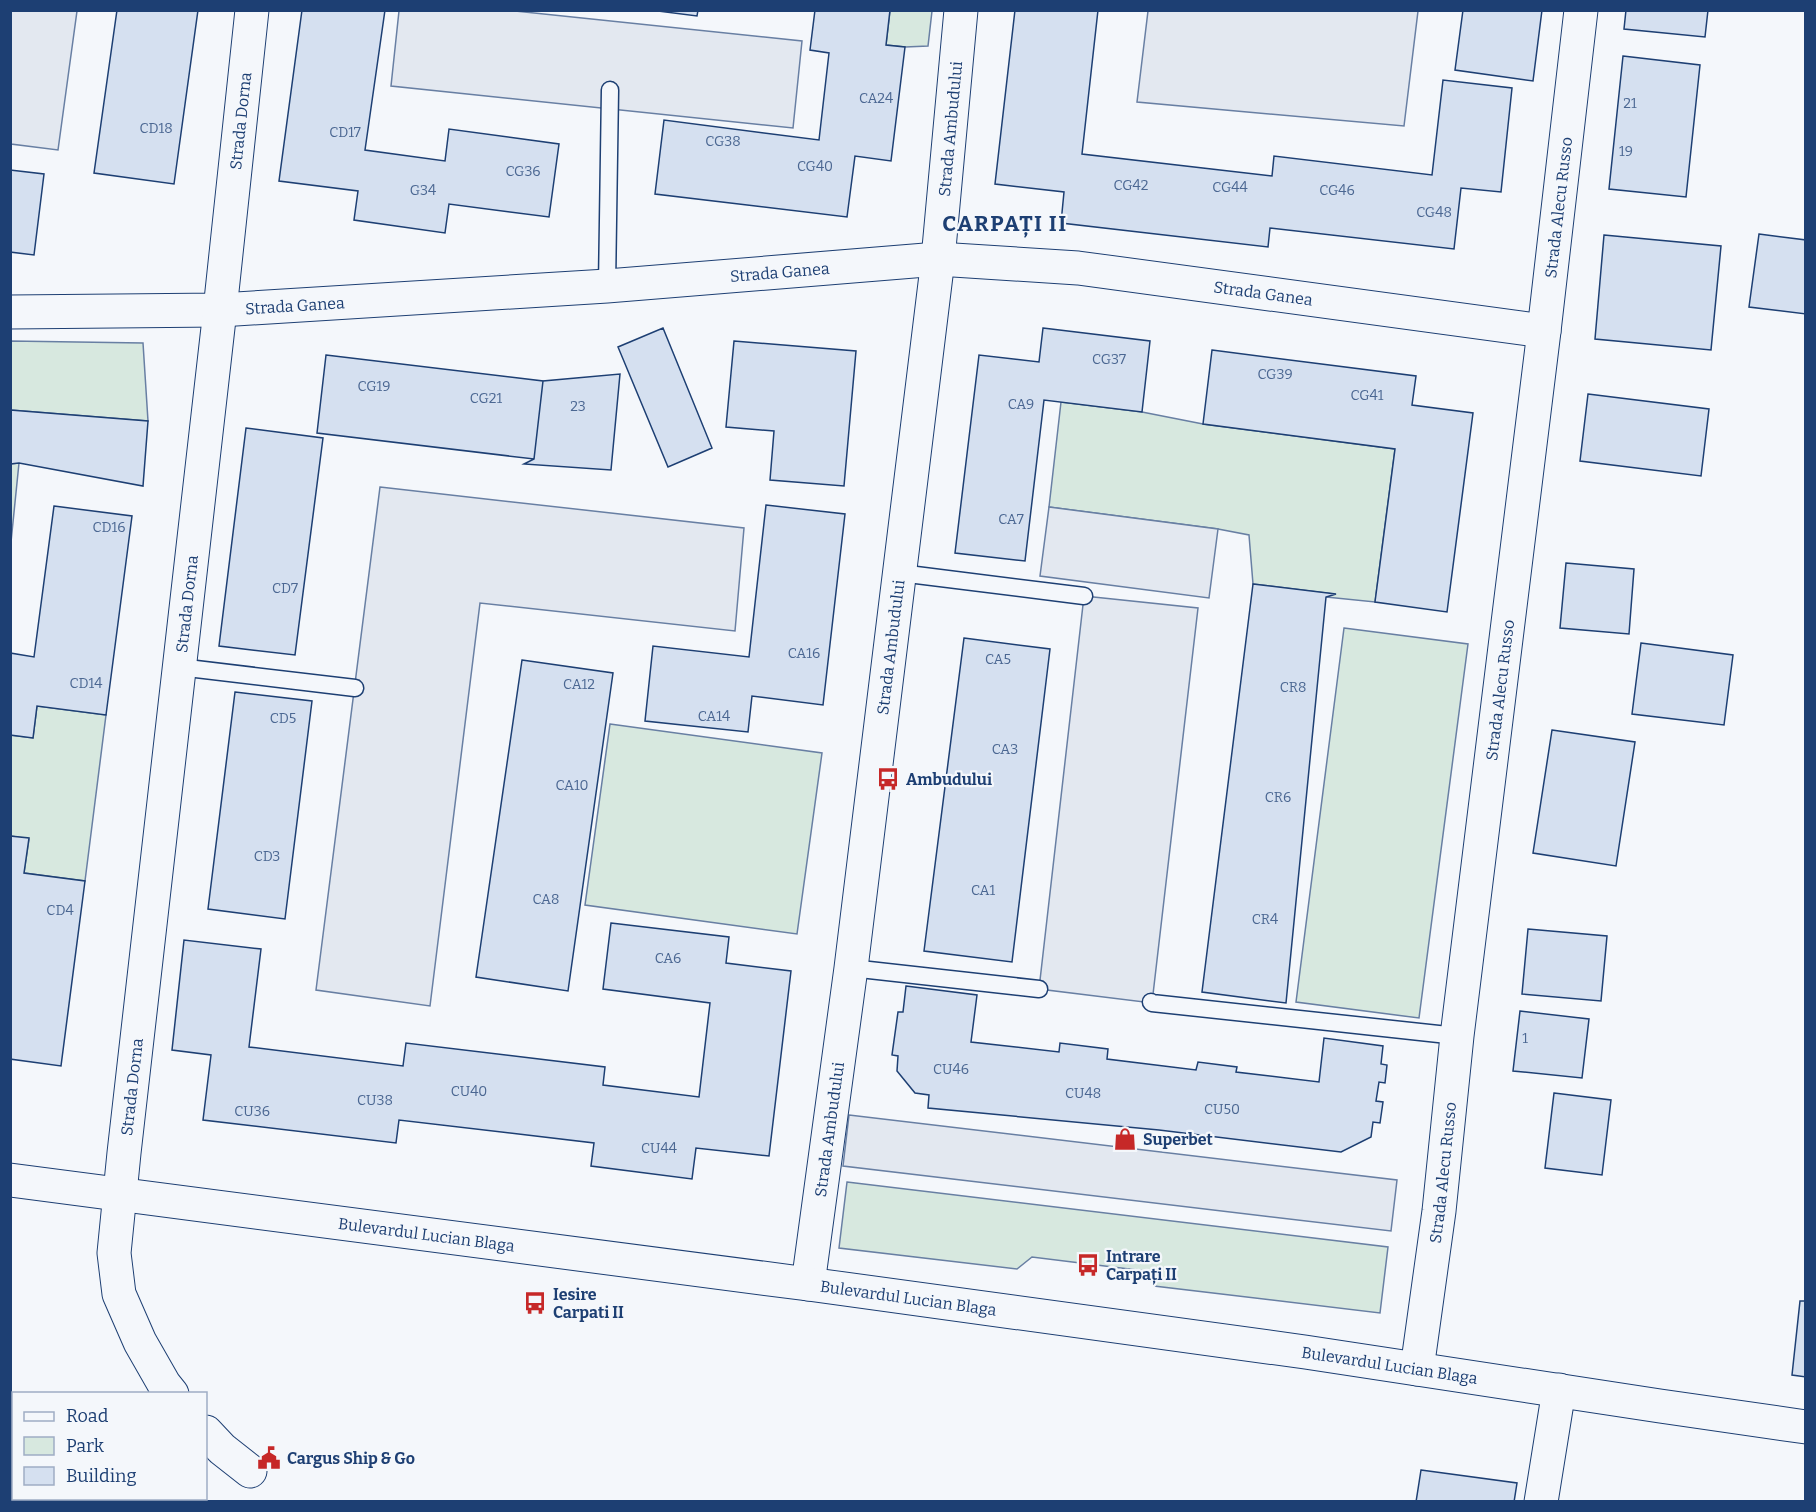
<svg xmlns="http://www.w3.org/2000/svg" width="1816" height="1512" font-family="Bitter,serif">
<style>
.green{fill:#d7e8df;stroke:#687fa3;stroke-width:1.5}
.parking{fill:#e3e8f0;stroke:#687fa3;stroke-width:1.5}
.building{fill:#d5e0f0;stroke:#1d3f73;stroke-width:1.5}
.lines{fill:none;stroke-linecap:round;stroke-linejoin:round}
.service-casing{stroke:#1d3f73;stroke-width:19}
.minor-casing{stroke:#1d3f73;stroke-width:35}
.tertiary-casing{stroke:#1d3f73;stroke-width:35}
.primary-casing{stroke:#1d3f73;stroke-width:35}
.service{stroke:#f4f7fb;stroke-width:16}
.minor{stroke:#f4f7fb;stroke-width:33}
.tertiary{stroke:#f4f7fb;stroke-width:33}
.primary{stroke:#f4f7fb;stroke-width:33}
.labels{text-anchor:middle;stroke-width:4.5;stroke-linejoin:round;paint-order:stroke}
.number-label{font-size:14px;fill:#4b6792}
.street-label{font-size:16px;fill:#1d3f73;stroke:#f4f7fb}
.poi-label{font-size:16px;font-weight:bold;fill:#1d3f73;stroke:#f4f7fb;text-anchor:start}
.district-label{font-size:22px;font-weight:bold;letter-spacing:1.5px;fill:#1d3f73;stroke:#f4f7fb}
</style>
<rect width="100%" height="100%" fill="#f4f7fb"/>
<path class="green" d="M890,11H932L928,46L905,47L886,45Z
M10,341L143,343L148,421L11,410Z
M1061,402L1142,412L1203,424L1395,449L1375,602L1326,597L1334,594L1253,584L1249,535L1218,529L1049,507Z
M19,463L11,542V464Z
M1344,628L1468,644L1419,1018L1296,1002Z
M37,706L106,715L85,881L24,873L29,839L11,836V735L33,738Z
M610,724L822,753L797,934L585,905Z
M847,1182L1388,1247L1380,1313L1154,1286L1145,1271L1032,1257L1017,1269L839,1248Z"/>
<path class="parking" d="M11,10L77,11L58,150L11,144Z
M399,11H515L802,41L793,128L391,86Z
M1148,11H1418L1404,126L1137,102Z
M380,487L744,528L735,631L480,603L430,1006L316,990Z
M1049,507L1218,529L1209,598L1040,576Z
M1084,596L1198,608L1152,1003L1039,989Z
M849,1115L1397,1180L1391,1231L843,1166Z"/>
<path class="building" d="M117,10H198L174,184L94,173Z
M302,10H385L365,150L445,161L449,129L559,144L549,217L449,204L445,233L354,220L358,191L279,181Z
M650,10H698L697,16Z
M815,10H890L886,45L905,47L891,161L855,156L847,217L655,194L664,120L819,140L829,53L810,50Z
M1015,10H1098L1082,154L1272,176L1274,156L1432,175L1443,80L1512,88L1501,192L1461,188L1454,249L1270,228L1268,247L1061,223L1064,192L995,184Z
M1463,10H1542L1533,81L1455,70Z
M1626,10H1708L1705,37L1624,29Z
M1623,56L1700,65L1686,197L1609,189Z
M10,170L44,174L34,255L10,252Z
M1759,234L1806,240V314L1749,307Z
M1604,235L1721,246L1711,350L1595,339Z
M663,328L712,448L668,467L618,347Z
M1043,328L1150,341L1142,412L1044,400L1025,561L955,553L979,355L1039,362Z
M734,341L856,351L844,486L770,480L774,431L726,427Z
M1212,350L1416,376L1412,405L1473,413L1447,612L1375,602L1395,449L1203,424Z
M326,355L543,381L534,459L317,433Z
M620,374L611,470L524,464L534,459L543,381Z
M1588,394L1709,409L1701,476L1580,461Z
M10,410L148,421L143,486L19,463L10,464Z
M246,428L323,438L295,655L219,646Z
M766,505L845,514L823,705L752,696L748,732L645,721L653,646L749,657Z
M54,506L132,516L106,715L37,706L33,738L10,735V653L34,657Z
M1566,563L1634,569L1629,634L1560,628Z
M1253,584L1336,594L1326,597L1286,1003L1202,992Z
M964,638L1050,649L1012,962L924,951Z
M1641,643L1733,655L1724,725L1632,714Z
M522,660L613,673L568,991L476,977Z
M235,692L312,701L285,919L208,909Z
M1552,730L1635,742L1616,866L1533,853Z
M10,836L29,838L24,873L85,881L61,1066L10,1059Z
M611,923L729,937L726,963L791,971L769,1156L696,1148L692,1179L591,1166L594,1143L399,1120L396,1143L203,1120L211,1055L172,1050L184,940L261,949L249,1047L403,1066L406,1043L605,1067L603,1085L699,1097L710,1003L603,989Z
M1528,929L1607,936L1601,1001L1522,994Z
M906,986L977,995L971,1042L1059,1052L1060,1043L1108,1049L1107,1059L1196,1070L1198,1062L1237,1067L1236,1072L1319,1082L1324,1038L1383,1046L1381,1064L1387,1065L1385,1083L1379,1082L1376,1101L1383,1102L1380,1123L1373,1122L1371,1137L1341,1152L1159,1130L928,1108L929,1095L915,1093L897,1071L898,1056L892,1055L898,1012H903Z
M1520,1011L1589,1019L1582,1078L1513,1071Z
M1554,1093L1611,1100L1602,1175L1545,1168Z
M1800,1301H1806V1377L1792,1375Z
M1421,1470L1517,1483L1514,1502H1416Z"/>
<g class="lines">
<g class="service-casing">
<path id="service" d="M607,286L610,90
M900,573L1084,596
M179,667L355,688
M851,968L1039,989
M1151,1002L1152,1003L1457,1036"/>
</g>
<g class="minor-casing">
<g id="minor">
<path id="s1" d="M10,312L220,310L607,286L938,259L1078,268L1544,331"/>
<path id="s2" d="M808,1284L851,968L938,259L961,10"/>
<path id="s3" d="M1417,1369L1439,1211L1457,1036L1544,331L1581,10"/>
<path id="s4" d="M172,1394L164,1384L140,1342L119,1294L114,1253L124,1153L220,310L252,10"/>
<path d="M206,1432L222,1449L250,1471"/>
</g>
</g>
<g class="tertiary-casing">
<path id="tertiary" d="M1541,1502L1559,1390"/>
</g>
<g class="primary-casing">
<g id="primary">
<path id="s5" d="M10,1180L808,1284L1305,1352L1660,1406L1806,1427"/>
</g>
</g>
<use href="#service" class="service"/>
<use href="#minor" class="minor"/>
<use href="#tertiary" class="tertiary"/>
<use href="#primary" class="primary"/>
</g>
<defs>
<g id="bus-bare" transform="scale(1.8)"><path d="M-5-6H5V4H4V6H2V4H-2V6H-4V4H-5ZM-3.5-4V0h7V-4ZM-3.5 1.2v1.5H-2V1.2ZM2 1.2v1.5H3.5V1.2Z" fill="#c62828" stroke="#f4f7fb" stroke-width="2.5" paint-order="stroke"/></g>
<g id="shop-bare" transform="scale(1.8)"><path d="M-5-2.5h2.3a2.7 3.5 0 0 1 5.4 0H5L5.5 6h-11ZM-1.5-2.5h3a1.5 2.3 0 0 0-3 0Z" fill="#c62828" stroke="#f4f7fb" stroke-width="2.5" paint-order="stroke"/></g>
<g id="civic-bare" transform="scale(1.8)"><path d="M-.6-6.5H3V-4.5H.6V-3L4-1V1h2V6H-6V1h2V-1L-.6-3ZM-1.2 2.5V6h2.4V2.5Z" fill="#c62828" stroke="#f4f7fb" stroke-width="2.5" paint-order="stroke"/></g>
</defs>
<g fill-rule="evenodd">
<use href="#bus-bare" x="888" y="779"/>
<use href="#shop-bare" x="1125" y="1139"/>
<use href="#bus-bare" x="1088" y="1265"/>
<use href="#bus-bare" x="535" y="1303"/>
<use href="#civic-bare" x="269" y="1458"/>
</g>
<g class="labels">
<g class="number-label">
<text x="876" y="103">CA24</text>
<text x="1630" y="108">21</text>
<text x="156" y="133">CD18</text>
<text x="345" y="137">CD17</text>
<text x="723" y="146">CG38</text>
<text x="1626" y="156">19</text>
<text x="815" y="171">CG40</text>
<text x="523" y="176">CG36</text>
<text x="1131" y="190">CG42</text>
<text x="1230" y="192">CG44</text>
<text x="423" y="195">G34</text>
<text x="1337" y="195">CG46</text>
<text x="1434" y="217">CG48</text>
<text x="1109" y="364">CG37</text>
<text x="1275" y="379">CG39</text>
<text x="374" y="391">CG19</text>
<text x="1367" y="400">CG41</text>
<text x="486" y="403">CG21</text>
<text x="1021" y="409">CA9</text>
<text x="578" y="411">23</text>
<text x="1011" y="524">CA7</text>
<text x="109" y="532">CD16</text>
<text x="285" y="593">CD7</text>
<text x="804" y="658">CA16</text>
<text x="998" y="664">CA5</text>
<text x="86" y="688">CD14</text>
<text x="579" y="689">CA12</text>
<text x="1293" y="692">CR8</text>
<text x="714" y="721">CA14</text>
<text x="283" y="723">CD5</text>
<text x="1005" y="754">CA3</text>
<text x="572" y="790">CA10</text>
<text x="1278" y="802">CR6</text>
<text x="267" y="861">CD3</text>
<text x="983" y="895">CA1</text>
<text x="546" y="904">CA8</text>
<text x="60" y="915">CD4</text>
<text x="1265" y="924">CR4</text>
<text x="668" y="963">CA6</text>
<text x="1525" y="1043">1</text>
<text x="951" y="1074">CU46</text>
<text x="469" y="1096">CU40</text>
<text x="1083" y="1098">CU48</text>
<text x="375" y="1105">CU38</text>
<text x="1222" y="1114">CU50</text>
<text x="252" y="1116">CU36</text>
<text x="659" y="1153">CU44</text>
</g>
<g class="street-label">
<text dy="6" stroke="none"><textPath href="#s4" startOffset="1294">Strada Dorna</textPath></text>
<text dy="6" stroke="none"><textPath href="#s2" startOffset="1164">Strada Ambudului</textPath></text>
<text dy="6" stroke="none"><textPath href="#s3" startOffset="1170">Strada Alecu Russo</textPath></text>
<text dy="6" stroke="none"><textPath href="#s1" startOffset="771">Strada Ganea</textPath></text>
<text dy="6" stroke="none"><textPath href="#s1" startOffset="1257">Strada Ganea</textPath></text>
<text dy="6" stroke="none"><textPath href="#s1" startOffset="285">Strada Ganea</textPath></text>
<text dy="6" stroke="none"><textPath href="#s4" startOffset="808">Strada Dorna</textPath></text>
<text dy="6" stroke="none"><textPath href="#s2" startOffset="642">Strada Ambudului</textPath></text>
<text dy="6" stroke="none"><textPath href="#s3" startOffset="684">Strada Alecu Russo</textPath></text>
<text dy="6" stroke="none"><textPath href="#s4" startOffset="322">Strada Dorna</textPath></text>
<text dy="6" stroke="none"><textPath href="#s2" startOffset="156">Strada Ambudului</textPath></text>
<text dy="6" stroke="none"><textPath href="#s3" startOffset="198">Strada Alecu Russo</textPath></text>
<text dy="6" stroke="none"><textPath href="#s5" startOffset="420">Bulevardul Lucian Blaga</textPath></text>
<text dy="6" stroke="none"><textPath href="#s5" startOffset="906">Bulevardul Lucian Blaga</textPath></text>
<text dy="6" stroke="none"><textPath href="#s5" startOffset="1392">Bulevardul Lucian Blaga</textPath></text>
</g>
<g class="poi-label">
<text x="906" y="785">Ambudului</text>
<text x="1143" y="1145">Superbet</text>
<text x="1106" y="1262">Intrare<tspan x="1106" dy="18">Carpați II</tspan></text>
<text x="553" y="1300">Iesire<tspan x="553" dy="18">Carpati II</tspan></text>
<text x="287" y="1464">Cargus Ship &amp; Go</text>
</g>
<g class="district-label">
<text x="1005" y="231">CARPAȚI II</text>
</g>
</g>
<rect width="1816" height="1512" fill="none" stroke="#1d3f73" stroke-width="24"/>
<rect x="12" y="1392" width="195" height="108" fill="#f4f7fb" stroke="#9eadc5" stroke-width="1.5"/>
<rect x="24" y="1412" width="30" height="9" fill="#f4f7fb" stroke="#9eadc5" stroke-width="1.5"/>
<text x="66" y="1422" font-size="18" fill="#1d3f73">Road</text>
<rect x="24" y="1437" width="30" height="18" fill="#d7e8df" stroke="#9eadc5" stroke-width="1.5"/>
<text x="66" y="1452" font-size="18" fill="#1d3f73">Park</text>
<rect x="24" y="1467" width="30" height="18" fill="#d5e0f0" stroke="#9eadc5" stroke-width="1.5"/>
<text x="66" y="1482" font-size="18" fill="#1d3f73">Building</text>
</svg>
